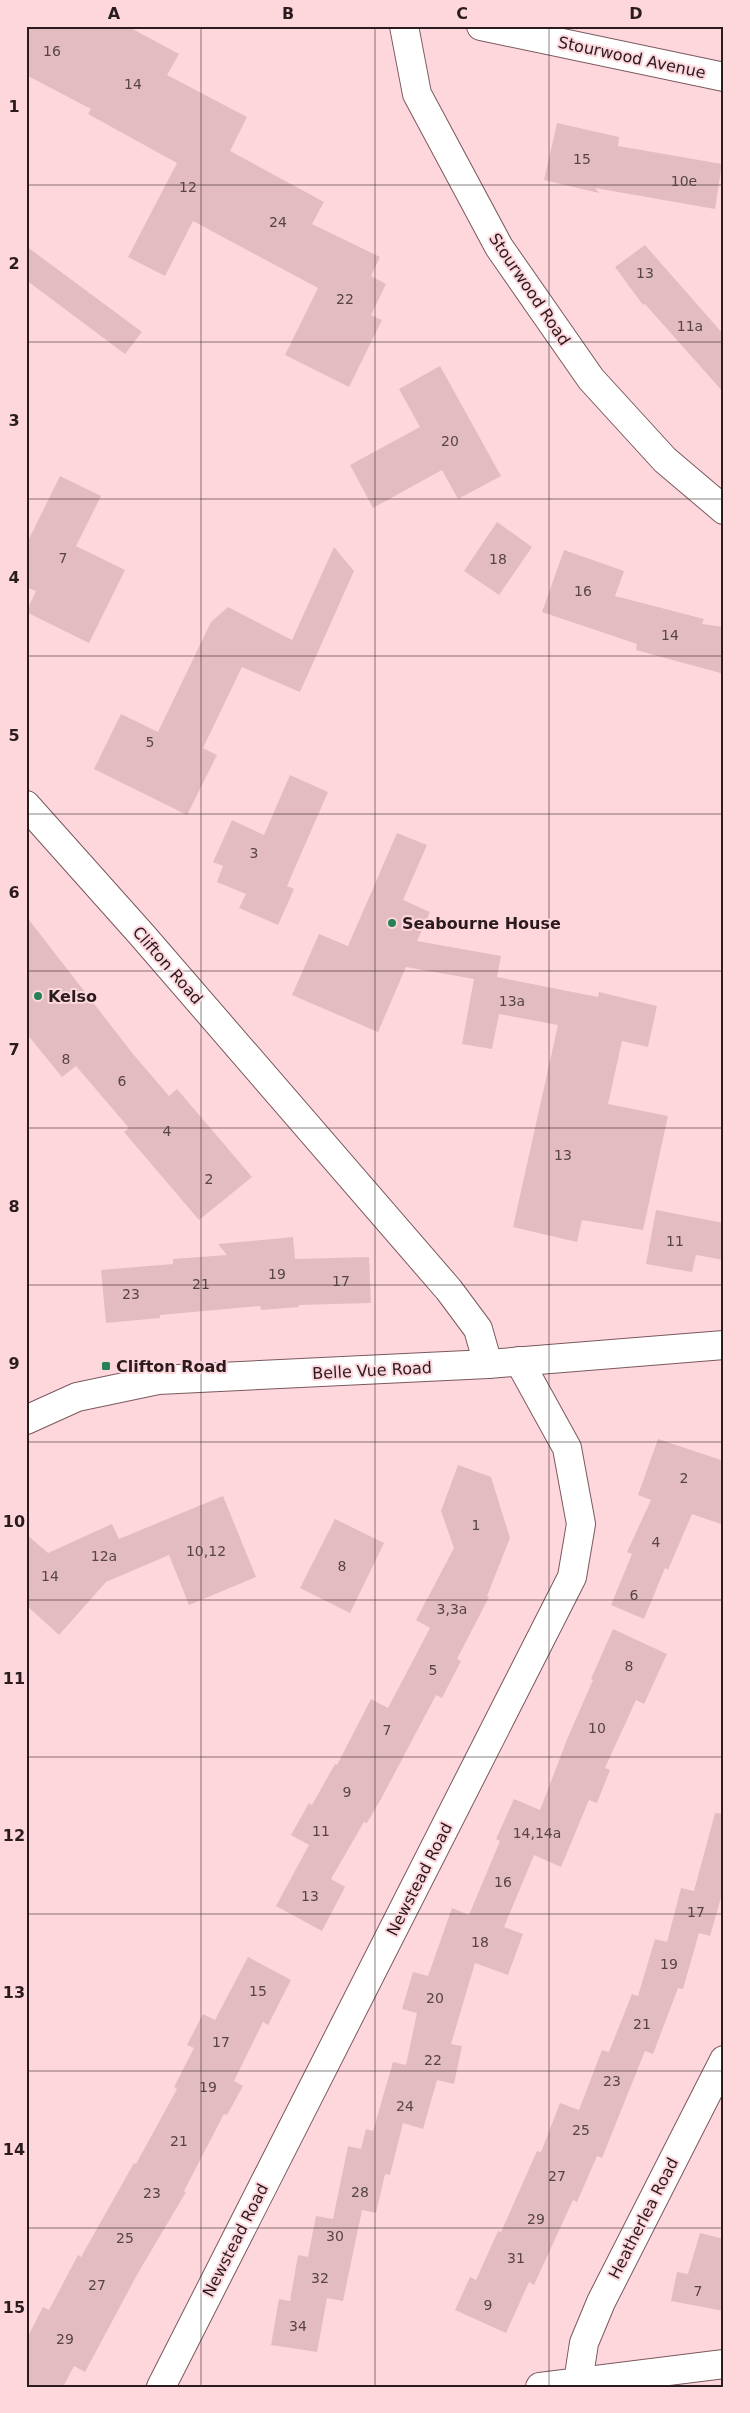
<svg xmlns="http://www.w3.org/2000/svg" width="750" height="2413" font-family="'DejaVu Sans',sans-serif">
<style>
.building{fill:#e2bcc1}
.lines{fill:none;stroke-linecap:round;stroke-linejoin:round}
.street-casing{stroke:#7a595e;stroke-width:30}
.secondary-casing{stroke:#7a595e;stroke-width:30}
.street{stroke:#fff;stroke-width:28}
.secondary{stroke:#fff;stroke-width:28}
.grid{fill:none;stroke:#2a1c1e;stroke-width:1;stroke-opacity:0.55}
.poi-dot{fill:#268156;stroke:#fed7dd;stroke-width:2}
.labels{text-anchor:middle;stroke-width:4;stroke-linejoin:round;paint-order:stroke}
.number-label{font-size:14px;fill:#584447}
.street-label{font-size:16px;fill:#2a1c1e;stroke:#fed7dd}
.poi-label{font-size:16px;font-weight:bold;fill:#2a1c1e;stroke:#fed7dd;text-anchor:start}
.neatline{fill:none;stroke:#2a1c1e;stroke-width:2}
.grid-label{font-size:16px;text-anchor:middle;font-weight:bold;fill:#2a1c1e}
</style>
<rect width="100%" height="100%" fill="#fed7dd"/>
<path class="building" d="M26,26H127L179,54L167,75L247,117L230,151L324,202L312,224L380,257L371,276L386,284L371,315L382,320L349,387L285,355L318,288L193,221L165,276L128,257L177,163L88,114L91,109L26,75Z
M557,123L619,137L618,146L722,164L715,209L595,188L599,193L544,180Z
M645,245L724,335V393L645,304L643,305L615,267Z
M26,246L142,332L125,354L26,280Z
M440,366L501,476L458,499L442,470L373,508L350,465L420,427L399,389Z
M60,476L101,496L76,546L125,570L89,643L26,612L36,591L26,587V545Z
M497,522L532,547L499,595L464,571Z
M334,547L354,571L300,692L242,667L203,748L217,755L187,815L94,769L121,714L158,732L211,622L228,607L292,640Z
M564,550L624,571L615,596L704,619L702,624L724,627V674L636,650L637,644L542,612Z
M290,775L328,792L287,886L294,889L278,925L239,908L246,894L217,882L223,866L213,862L232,820L264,835Z
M397,833L427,845L403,900L430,912L417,941L501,956L497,977L598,997L599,992L657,1006L648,1047L622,1041L608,1104L668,1116L643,1230L582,1220L577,1242L513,1227L558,1025L499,1014L492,1049L462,1044L474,979L406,967L378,1032L292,995L319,934L348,946Z
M26,916L133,1054L169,1096L177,1089L252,1177L199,1220L124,1132L129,1128L76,1066L62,1077L26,1033Z
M656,1210L724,1223V1260L696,1255L692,1272L646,1264Z
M293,1237L295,1259L369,1257L371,1303L299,1305V1307L261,1310L260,1306L160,1315V1318L106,1323L101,1270L173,1264V1259L227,1255L218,1244Z
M658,1439L724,1461V1525L692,1514L668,1570L665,1568L644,1619L611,1605L632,1554L627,1552L651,1500L638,1495Z
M458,1465L491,1477L510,1538L487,1596L489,1597L457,1659L461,1661L442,1698L436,1695L381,1799L367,1823L364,1822L331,1879L345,1887L322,1931L276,1906L309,1845L291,1835L309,1803L312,1805L335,1764L337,1765L371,1699L388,1708L430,1628L416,1620L454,1548L441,1511Z
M223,1496L256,1577L189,1605L169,1555L106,1582L59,1635L26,1605V1534L48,1553L112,1524L119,1539Z
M335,1519L384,1543L350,1613L300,1588Z
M613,1629L667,1654L644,1704L636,1700L605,1768L610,1770L597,1803L589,1800L561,1867L534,1855L504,1927L523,1934L508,1975L475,1963L451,2044L462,2046L454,2084L437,2080L423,2129L403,2123L390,2175L385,2174L376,2213L362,2210L343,2301L327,2298L317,2352L271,2345L279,2299L290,2301L298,2255L308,2257L316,2216L333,2219L348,2146L361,2149L366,2129L373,2131L393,2062L406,2065L417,2013L402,2009L413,1972L428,1976L452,1908L469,1915L500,1841L496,1839L514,1799L540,1810L568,1737L593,1680L591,1679Z
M715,1813L724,1814V1887L710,1936L699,1933L683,1989L678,1988L653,2054L645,2051L602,2158L597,2156L577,2202L573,2200L534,2285L529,2282L506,2333L455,2310L470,2277L476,2280L498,2231L501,2232L537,2151L541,2152L560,2103L579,2110L602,2050L609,2052L632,1994L638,1996L655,1939L667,1942L681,1888L694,1891Z
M248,1957L291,1980L268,2025L263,2022L234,2081L243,2086L227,2115L224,2114L184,2191L186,2192L138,2273L85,2372L74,2366L63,2387H26V2340L43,2307L49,2310L78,2255L81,2257L134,2163L136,2164L177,2089L174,2087L194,2048L187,2045L203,2014L215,2020Z
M700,2233L724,2239V2311L671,2301L677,2272L688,2274Z"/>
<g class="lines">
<g class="street-casing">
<path id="street" d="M404,26L417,94L499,247L591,379L665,460L724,510
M481,26L724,77
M26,805L142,935L449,1290L478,1329L488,1364
M578,2382L584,2343L601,2302L724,2060
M161,2387L572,1577L581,1524L567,1448L519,1361
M540,2387L724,2364"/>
</g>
<g class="secondary-casing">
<path id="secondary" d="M26,1420L77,1397L158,1380L488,1364L724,1345"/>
</g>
<use href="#street" class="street"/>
<use href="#secondary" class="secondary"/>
</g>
<path class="grid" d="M201,26V2387M375,26V2387M549,26V2387M26,185H724M26,342H724M26,499H724M26,656H724M26,814H724M26,971H724M26,1128H724M26,1285H724M26,1442H724M26,1600H724M26,1757H724M26,1914H724M26,2071H724M26,2228H724"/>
<g class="poi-dot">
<circle cx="392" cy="923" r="5"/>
<circle cx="38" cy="996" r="5"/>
<rect x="101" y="1361" width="10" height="10" rx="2.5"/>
</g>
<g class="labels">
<g class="number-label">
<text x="52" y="56">16</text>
<text x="133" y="89">14</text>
<text x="582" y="164">15</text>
<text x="684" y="186">10e</text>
<text x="188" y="192">12</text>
<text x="278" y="227">24</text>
<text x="645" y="278">13</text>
<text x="345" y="304">22</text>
<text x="690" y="331">11a</text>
<text x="450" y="446">20</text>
<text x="63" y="563">7</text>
<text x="498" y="564">18</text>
<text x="583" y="596">16</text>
<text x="670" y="640">14</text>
<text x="150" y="747">5</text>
<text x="254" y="858">3</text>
<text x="512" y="1006">13a</text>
<text x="66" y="1064">8</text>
<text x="122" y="1086">6</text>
<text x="167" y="1136">4</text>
<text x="563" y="1160">13</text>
<text x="209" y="1184">2</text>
<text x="675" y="1246">11</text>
<text x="277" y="1279">19</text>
<text x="341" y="1286">17</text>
<text x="201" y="1289">21</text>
<text x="131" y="1299">23</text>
<text x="684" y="1483">2</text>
<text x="476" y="1530">1</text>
<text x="656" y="1547">4</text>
<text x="206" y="1556">10,12</text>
<text x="104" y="1561">12a</text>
<text x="342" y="1571">8</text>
<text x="50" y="1581">14</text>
<text x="634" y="1600">6</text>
<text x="452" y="1614">3,3a</text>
<text x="629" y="1671">8</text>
<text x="433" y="1675">5</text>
<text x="597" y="1733">10</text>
<text x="387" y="1735">7</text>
<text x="347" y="1797">9</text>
<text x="321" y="1836">11</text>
<text x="537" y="1838">14,14a</text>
<text x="503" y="1887">16</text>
<text x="310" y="1901">13</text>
<text x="696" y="1917">17</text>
<text x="480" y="1947">18</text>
<text x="669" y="1969">19</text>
<text x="258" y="1996">15</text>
<text x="435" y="2003">20</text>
<text x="642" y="2029">21</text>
<text x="221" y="2047">17</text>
<text x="433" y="2065">22</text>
<text x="612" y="2086">23</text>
<text x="208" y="2092">19</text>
<text x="405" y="2111">24</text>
<text x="581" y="2135">25</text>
<text x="179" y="2146">21</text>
<text x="557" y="2181">27</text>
<text x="360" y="2197">28</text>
<text x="152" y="2198">23</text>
<text x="536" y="2224">29</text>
<text x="335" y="2241">30</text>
<text x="125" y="2243">25</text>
<text x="516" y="2263">31</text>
<text x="320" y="2283">32</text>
<text x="97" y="2290">27</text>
<text x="698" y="2296">7</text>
<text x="488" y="2310">9</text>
<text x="298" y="2331">34</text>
<text x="65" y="2344">29</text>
</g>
<g class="street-label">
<text transform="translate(632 57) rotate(12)" y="6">Stourwood Avenue</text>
<text transform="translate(530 289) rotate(56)" y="6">Stourwood Road</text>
<text transform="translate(168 965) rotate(49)" y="6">Clifton Road</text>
<text transform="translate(372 1370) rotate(-3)" y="6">Belle Vue Road</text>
<text transform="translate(419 1879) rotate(-63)" y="6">Newstead Road</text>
<text transform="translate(643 2218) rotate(-63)" y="6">Heatherlea Road</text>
<text transform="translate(235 2240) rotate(-63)" y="6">Newstead Road</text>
</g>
<g class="poi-label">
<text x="402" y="929">Seabourne House</text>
<text x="48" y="1002">Kelso</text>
<text x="116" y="1372">Clifton Road</text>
</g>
</g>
<rect width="750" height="2413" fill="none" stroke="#fed7dd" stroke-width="55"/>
<rect x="28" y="28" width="694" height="2358" class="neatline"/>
<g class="grid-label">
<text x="114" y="19">A</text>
<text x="288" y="19">B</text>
<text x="462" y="19">C</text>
<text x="636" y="19">D</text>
<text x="14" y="112">1</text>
<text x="14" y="269">2</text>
<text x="14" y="426">3</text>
<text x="14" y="583">4</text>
<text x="14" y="741">5</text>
<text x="14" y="898">6</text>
<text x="14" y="1055">7</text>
<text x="14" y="1212">8</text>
<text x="14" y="1369">9</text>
<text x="14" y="1527">10</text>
<text x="14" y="1684">11</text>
<text x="14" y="1841">12</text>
<text x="14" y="1998">13</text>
<text x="14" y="2155">14</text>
<text x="14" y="2313">15</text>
</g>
</svg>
